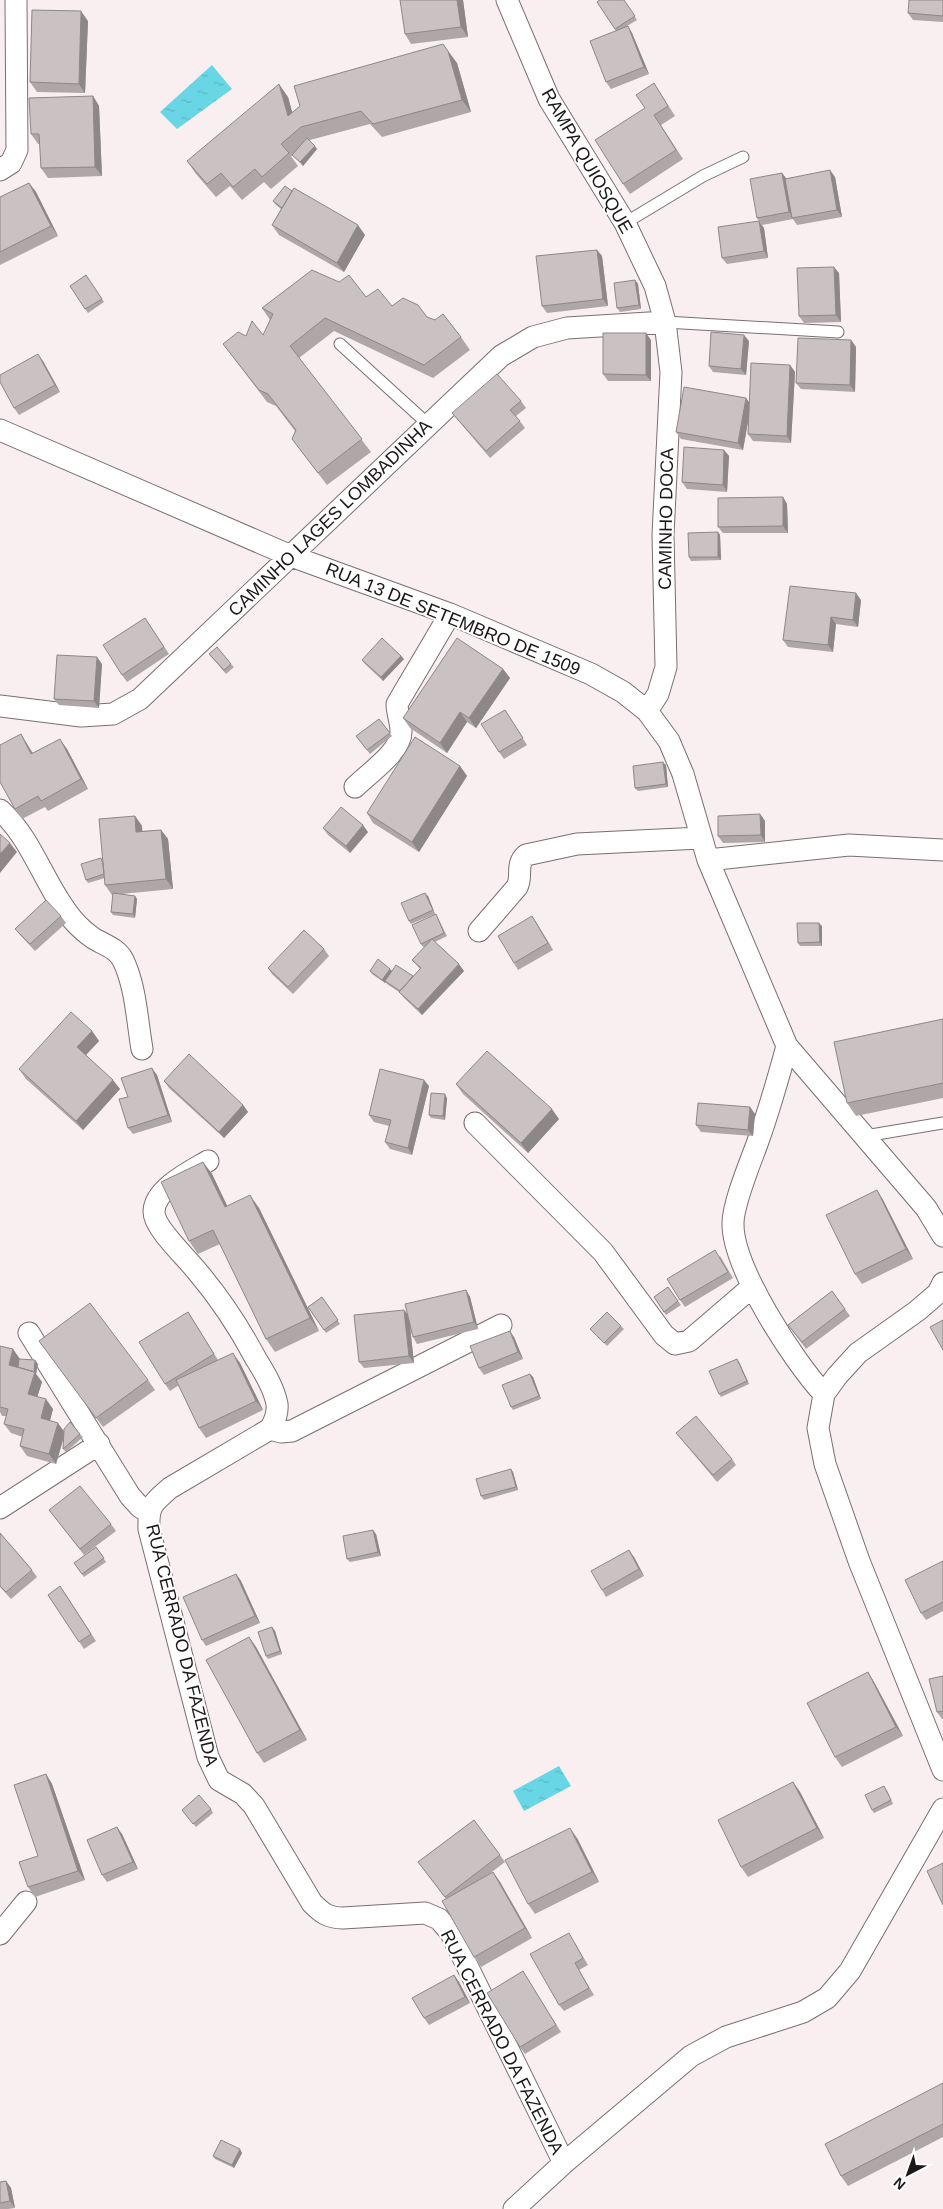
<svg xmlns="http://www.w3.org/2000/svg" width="943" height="2209" font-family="Helvetica,sans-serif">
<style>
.water{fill:url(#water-ripples)}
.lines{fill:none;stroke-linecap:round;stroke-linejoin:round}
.lane-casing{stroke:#786f71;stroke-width:13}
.street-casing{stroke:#786f71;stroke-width:23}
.lane{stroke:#fff;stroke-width:11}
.street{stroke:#fff;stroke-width:21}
.wall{fill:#aea6a7}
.shaded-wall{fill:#8d8788}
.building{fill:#cac1c2;stroke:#8d8788}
.labels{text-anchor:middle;stroke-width:4;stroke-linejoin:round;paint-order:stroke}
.street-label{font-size:18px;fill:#1c1819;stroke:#fff}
</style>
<defs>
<pattern id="water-ripples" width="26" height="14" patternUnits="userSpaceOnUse" patternTransform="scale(1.25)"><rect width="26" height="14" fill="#68d6e5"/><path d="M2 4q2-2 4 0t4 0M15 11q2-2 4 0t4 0" fill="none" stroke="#5ab7c4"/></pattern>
</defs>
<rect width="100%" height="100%" fill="#f9eff0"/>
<path class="water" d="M212,65L232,89L177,129L160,112Z
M559,1766L571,1786L524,1811L513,1791Z"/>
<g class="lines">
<g class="lane-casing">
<path id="lane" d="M625,223L703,176L743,157
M665,322L838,332
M340,344L429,425
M865,1136L943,1123"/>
</g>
<g class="street-casing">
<path id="street" d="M507,0L549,99L625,223L655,286L665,322L671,372L663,535L666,667L658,694L647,711
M0,170L11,163L17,150L16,0
M0,430L291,556L450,614L591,674L623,692L647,711L669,741L683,774L708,860L787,1046L926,1208L943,1236
M0,706L81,716L113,714L140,699L501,356L533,337L567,328L665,322
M355,787C369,773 402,751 401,731C401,722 397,713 397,704L450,614
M0,810C34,841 44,886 73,920C79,927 86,933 93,938C104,945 117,948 123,960C136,987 137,1020 142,1049
M708,860L849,845L943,850
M479,931L517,887C523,876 515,865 526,855L577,844L700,838
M787,1046C778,1079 769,1111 757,1144C750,1163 733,1204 733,1223C732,1267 794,1362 824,1394
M475,1123L603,1252L664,1335L675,1344L689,1341L752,1287
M208,1161C191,1171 154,1189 154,1212C154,1228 186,1257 196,1270C220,1298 239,1327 256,1359C264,1372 274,1388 277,1404C278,1413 275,1421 270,1429L170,1488C153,1503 148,1505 149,1529L208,1757L219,1780L243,1794L254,1806L312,1903C322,1913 328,1918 343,1918L425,1913L439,1919L451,1933L564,2163
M943,1283L938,1293L917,1311L858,1353L837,1376L824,1394L818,1428L825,1464L859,1561L943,1770
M29,1333L130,1496L140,1507L148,1512
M270,1429L281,1432L292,1431L501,1325
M0,1508L99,1444
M0,1934L26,1902
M514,2209L564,2163L691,2056L726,2037L803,2012L827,1998L850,1971L943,1809"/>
</g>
<use href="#lane" class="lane"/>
<use href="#street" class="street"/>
</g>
<path class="wall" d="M463,0L468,37L411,44L405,34Z
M624,0L637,20L627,26L632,33L649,74L611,89L606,82L616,31L597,2Z
M943,0V22L913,20L908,13Z
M88,21L85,93L37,92L30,82Z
M448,51L457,63L471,112L382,137L370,124L310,140L309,141L317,149L303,166L293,155L291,156L298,166L271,189L264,182L242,200L230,186L216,197L196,174L187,161L288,97L292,113L300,106Z
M654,83L675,116L661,125L683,159L630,194L623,184L645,108Z
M93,96L99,106L102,176L48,178L41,168L40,144H38L31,134Z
M782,173L786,178L835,177L842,217L797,225L793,219L762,225L757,218Z
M29,183L36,192L58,236L0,265V197Z
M292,191L365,235L344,272L279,235L272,225L281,209L275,204L273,201Z
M764,228L768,258L727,264L722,258Z
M597,250L602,256L608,306L547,313L542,306Z
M839,273L841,322L804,323L799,316Z
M86,275L104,302L88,313L70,286Z
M635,280L638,284L641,309L620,312L617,308Z
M366,297L392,306L427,317L461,337L470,350L433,378L334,331L299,358L371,452L327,485L292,439L295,431L276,406L267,402L223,344L246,336L263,335L270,320L262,308Z
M651,340V381H608L603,374Z
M851,340L856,347L855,392L801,389L796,383Z
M749,341L746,375L713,372L709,366Z
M43,361L60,392L19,415L14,408Z
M790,365L795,372L791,443L753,441L748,434L749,416L743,450L681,439L676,432L746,398L749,403Z
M521,401L526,408L516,416L525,428L490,458L457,419L452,413Z
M724,450L729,456L727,492L687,489L682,482Z
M783,497L787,504L788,533H723L718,527Z
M718,532L720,535L721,560L691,561L689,557Z
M861,600L858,627L836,624L833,652L788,647L783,640Z
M145,618L169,654L127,682L122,675Z
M209,654L231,664L234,667L226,674Z
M401,656L404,659L383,681L364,663L362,660Z
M102,664L99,708L59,705L54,699Z
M503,669L510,678L476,728L467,722L447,753L410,728L403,718Z
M505,710L527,745L504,759L499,752Z
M379,719L392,736L370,754L356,736Z
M21,734L27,744L33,753L67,749L88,789L48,811L45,807L22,819L15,809Z
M666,765L668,787L638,791L635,788Z
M460,766L467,776L419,852L373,823L367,813Z
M760,814L765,821V842L723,843L718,836Z
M135,816L142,826V831L161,830L168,839L173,889L121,894L135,896L137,899L135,918L113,915L111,912L113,895H112L105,885V878L88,883L86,880L103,860Z
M323,828L368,832L350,853L328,835Z
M428,896L435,914L411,924L409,921Z
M61,916L66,923L35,951L20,935L15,929Z
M532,916L553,950L518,970L514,963Z
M438,918L447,936L435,942L464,971L422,1015L404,998L399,992L387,984L386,982L385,983L372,974L370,971H392L413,976L420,969L412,960L426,946L423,947L421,944Z
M822,926V946H800L798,943Z
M324,949L329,956L293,994L272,974L268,968Z
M943,1019V1098L856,1116L847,1103Z
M92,1031L99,1041L86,1055L120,1089L83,1130L26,1079L19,1069Z
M157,1075L172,1122L133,1134L128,1128V1097Z
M164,1081L243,1105L248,1112L224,1138L169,1088Z
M456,1084L559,1119L528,1153L463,1094Z
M429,1086L412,1155L390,1149L385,1142L389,1126L374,1122L369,1115Z
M447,1098L445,1120L431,1118L429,1115Z
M750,1107L755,1114L753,1136L701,1132L696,1125Z
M203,1162L212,1174L227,1206L259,1208L319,1331L275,1352L266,1339L220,1244L198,1254L189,1241Z
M877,1190L883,1200L913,1259L862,1284L855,1274Z
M720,1256L733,1278L685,1307L680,1300Z
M668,1287L681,1305L666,1315L654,1297Z
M466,1290L470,1297L478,1329L417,1344L413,1337L410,1328L414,1363L364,1368L359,1362L404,1310L407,1313Z
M832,1291L850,1316L806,1349L788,1325Z
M322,1297L340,1324L326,1333L308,1307Z
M188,1312L218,1360L240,1363L263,1410L206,1438L199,1428L179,1385L170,1391L165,1384Z
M621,1326L624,1329L607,1346L590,1329Z
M514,1337L523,1359L484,1375L479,1368Z
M39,1341L148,1380L155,1390L103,1427Z
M0,1346L13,1349L19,1359L38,1364L36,1374L42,1382L37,1397L53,1409L50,1420L64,1431L80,1434L83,1437L66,1452L63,1449L64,1436L56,1464L27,1456L20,1446L23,1437L11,1433L4,1424L6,1416H2L0,1412Z
M739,1362L749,1384L721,1397L719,1394Z
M530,1374L533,1377L541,1399L513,1410L511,1407Z
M676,1433L732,1459L736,1465L717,1482L681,1439Z
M513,1472L518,1490L484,1500L481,1496Z
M49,1510L111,1524L116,1531L84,1555Z
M0,1533L32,1570L37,1577L11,1599L0,1587Z
M376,1534L381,1556L350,1562L347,1559Z
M96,1547L106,1562L84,1577L74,1563Z
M634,1557L644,1576L606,1597L602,1590Z
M943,1561V1611L926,1620L921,1613Z
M236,1574L241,1581L260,1623L206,1646L202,1640Z
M65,1593L96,1641L84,1649L48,1595Z
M272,1627L275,1631L282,1654L268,1659L266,1656Z
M249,1637L256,1647L307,1740L264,1763L257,1753Z
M868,1672L874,1682L903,1736L842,1767L835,1757Z
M943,1676V1719H942L937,1712Z
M46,1774L52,1784L85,1880L35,1897L28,1887L38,1856Z
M793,1782L800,1792L824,1838L748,1877L741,1867Z
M887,1790L893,1804L874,1813L872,1810Z
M211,1809L213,1813L196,1827L182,1810Z
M474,1820L505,1862L485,1877L493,1872L500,1882L532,1938L481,1967L474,1957L446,1899L418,1862Z
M122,1834L138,1869L107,1882L102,1875Z
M577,1838L599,1882L535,1914L528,1904Z
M573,1940L588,1965L579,1970L594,1995L564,2011L559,2005Z
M454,1975L459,1982L470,2003L429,2025L424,2018Z
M527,1978L561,2032L525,2054L520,2047Z
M943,2083V2137L848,2186L841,2176Z
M242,2153L234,2168L215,2159L213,2156Z
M6,2181L11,2188L15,2208L8,2209H0V2182Z"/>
<path class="shaded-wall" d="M457,0H463L468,37L461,27Z
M81,11L88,21L85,93L79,84Z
M628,26L632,33L649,74L644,67Z
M448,51L457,63L471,112L462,100Z
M279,84L288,97L297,129L288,116Z
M93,96L99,106L102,176L95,167Z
M315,146L317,149L303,166L300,162Z
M830,170L835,177L842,217L837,210Z
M782,173L787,180L794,218L789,212Z
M29,183L36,192L58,236L51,226Z
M759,221L764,228L768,258L764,251Z
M358,225L365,235L344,272L337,263Z
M597,250L602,256L608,306L603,299Z
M834,267L839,273L841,322L836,315Z
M635,280L638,284L641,309L639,305Z
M646,333L651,340V381L646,375Z
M744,335L749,341L746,375L741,369Z
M851,340L856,347L855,392L850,385Z
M38,354L43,361L60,392L55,385Z
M790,365L795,372L791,443L787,436Z
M746,398L751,405L743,450L738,443Z
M724,450L729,456L727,492L723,485Z
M783,497L787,504L788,533L783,526Z
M718,532L720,535L721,560L718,557Z
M856,593L861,600L858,627L853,620Z
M831,617L836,624L833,652L828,645Z
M401,656L404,659L383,681L381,677Z
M97,657L102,664L99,708L94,701Z
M503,669L510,678L476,728L469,718Z
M460,712L467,722L447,753L440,743Z
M21,734L27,744L38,764L31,754Z
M60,739L67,749L88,789L81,779Z
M663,762L666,765L668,787L666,784Z
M460,766L467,776L419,852L412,842Z
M760,814L765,821V842L761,835Z
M135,816L142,826L143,842L136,832Z
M363,825L368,832L350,853L346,846Z
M161,830L168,839L173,889L166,879Z
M10,843L17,852L0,873V854Z
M425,893L428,896L435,914L433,910Z
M135,896L137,899L135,918L133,914Z
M532,916L536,922L553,950L548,943Z
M819,923L822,926V946L820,942Z
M459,964L464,971L422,1015L418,1009Z
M390,969L393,972L385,983L382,980Z
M92,1031L99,1041L84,1057L77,1047Z
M152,1068L157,1075L172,1122L168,1115Z
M113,1080L120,1089L83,1130L76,1121Z
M424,1080L429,1086L412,1155L408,1148Z
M445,1094L447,1098L445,1120L443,1116Z
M243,1105L248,1112L224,1138L219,1132Z
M750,1107L755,1114L753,1136L748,1130Z
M552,1109L559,1119L528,1153L521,1143Z
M203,1162L212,1174L234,1220L225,1207Z
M877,1190L883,1200L913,1259L906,1249Z
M250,1195L259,1208L319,1331L310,1318Z
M466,1290L470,1297L478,1329L474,1322Z
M404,1310L409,1317L414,1363L409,1356Z
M510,1331L514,1337L523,1359L518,1352Z
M13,1349L20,1359L16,1375L9,1365Z
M233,1353L240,1363L263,1410L256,1401Z
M737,1359L739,1362L749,1384L747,1381Z
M35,1360L38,1364L36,1374L42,1382L35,1404L28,1394Z
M530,1374L533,1377L541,1399L539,1396Z
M46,1399L53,1409L48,1428L41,1418Z
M58,1423L65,1433L56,1464L49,1454Z
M511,1469L513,1472L518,1490L516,1487Z
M373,1530L376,1534L381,1556L378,1552Z
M629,1550L634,1557L644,1576L639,1569Z
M236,1574L241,1581L260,1623L255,1616Z
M272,1627L275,1631L282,1654L280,1651Z
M249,1637L256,1647L307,1740L300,1730Z
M868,1672L874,1682L903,1736L896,1727Z
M46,1774L52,1784L85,1880L78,1871Z
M793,1782L800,1792L824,1838L817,1828Z
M117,1827L122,1834L138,1869L133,1862Z
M570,1828L577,1838L599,1882L592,1872Z
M493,1872L500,1882L532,1938L525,1928Z
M454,1975L459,1982L470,2003L465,1997Z
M240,2149L242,2153L234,2168L232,2165Z
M6,2181L11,2188L15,2208L10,2201Z"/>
<path class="building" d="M400,0H457L461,27L405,34Z
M600,0H624L635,16L615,29L597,2Z
M909,0H943V16L908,13Z
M32,10L81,11L79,84L30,82Z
M628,26L644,67L606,82L590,41Z
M443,44L448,51L462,100L373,124L361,111L301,127L281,144L289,153L262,177L255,169L233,187L221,173L207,184L187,161L279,84L288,116L300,106L294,86Z
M654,83L668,106L654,115L676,150L623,184L595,140L645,108L636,95Z
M93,96L95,167L41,168L39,134H31L29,98Z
M307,138L315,146L300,162L292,155Z
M830,170L837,210L792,218L785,179Z
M782,173L789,212L757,218L750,179Z
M29,183L51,226L0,252V197Z
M285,186L292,191L282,208L273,201Z
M294,188L358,225L337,263L272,225Z
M759,221L764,251L722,258L718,227Z
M597,250L603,299L542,306L536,256Z
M834,267L836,315L799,316L797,268Z
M312,270L339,282L349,275L366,297L378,289L392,306L403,298L418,305L427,317L435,320L443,314L461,337L424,365L325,318L290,346L362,439L318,473L292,439L296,430L268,394L259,390L223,344L238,332L246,336L252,321L263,335L273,314L262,308Z
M86,275L102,299L85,309L70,286Z
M635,280L639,305L617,308L614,283Z
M711,332L744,335L741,369L709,366Z
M603,333H646V375L603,374Z
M798,338L851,340L850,385L796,383Z
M38,354L55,385L14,408L0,382V375Z
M751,363L790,365L787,436L748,434Z
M497,374L521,401L510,410L520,421L486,451L452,413Z
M684,387L746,398L738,443L676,432Z
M684,447L724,450L723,485L682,482Z
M783,497V526L718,527V498Z
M718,532V557H689L688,533Z
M790,586L856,593L853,620L831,617L828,645L783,640Z
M145,618L164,647L122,675L103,645Z
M382,638L401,656L381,677L362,660Z
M457,638L503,669L469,718L460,712L440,743L403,718Z
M217,647L231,664L224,670L209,654Z
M57,655L97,657L94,701L54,699Z
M505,710L523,738L499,752L481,724Z
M379,719L390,733L367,750L356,736Z
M21,734L31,754L60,739L81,779L41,801L38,796L15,809L0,782V745Z
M415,737L460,766L412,842L367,813Z
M663,762L666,784L635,788L633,766Z
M341,807L363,825L346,846L323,828Z
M760,814L761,835L718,836V816Z
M135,816L136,832L161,830L166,879L105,885L99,819Z
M0,834L10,843L0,854Z
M101,858L103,864L104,874L86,880L81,864Z
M113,893L135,896L133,914L111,912Z
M425,893L433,910L409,921L401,903Z
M46,900L61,916L30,944L15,929Z
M436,914L444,933L421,944L412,925Z
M532,916L548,943L514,963L498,936Z
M797,923H819L820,942L798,943Z
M304,930L324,949L288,987L268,968Z
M432,939L459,964L418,1009L399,992L421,968L412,960Z
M378,959L390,969L382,980L370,971Z
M396,965L413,976L400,991L385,981Z
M71,1012L92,1031L77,1047L113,1080L76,1121L19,1069Z
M943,1019V1083L847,1103L834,1042Z
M487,1051L552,1109L521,1143L456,1084Z
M189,1054L243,1105L219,1132L164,1081Z
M152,1068L168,1115L128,1128L119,1099L128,1097L121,1078Z
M380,1069L424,1080L408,1148L385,1142L391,1120L369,1115Z
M431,1093L445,1094L443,1116L429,1115Z
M698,1103L750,1107L748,1130L696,1125Z
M203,1162L225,1207L250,1195L310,1318L266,1339L213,1230L189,1241L161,1182Z
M877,1190L906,1249L855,1274L826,1215Z
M715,1250L728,1272L680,1300L667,1279Z
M668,1287L678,1301L664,1312L654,1297Z
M466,1290L474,1322L413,1337L405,1304Z
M832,1291L845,1309L802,1342L788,1325Z
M322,1297L338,1320L324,1330L308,1307Z
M90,1303L148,1380L96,1418L39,1341Z
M404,1310L409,1356L359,1362L354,1315Z
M188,1312L214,1354L165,1384L139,1342Z
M607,1312L621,1326L604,1343L590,1329Z
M943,1320V1350L930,1327Z
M510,1331L518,1352L479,1368L470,1346Z
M0,1346L13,1349L9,1365L35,1372L28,1394L46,1399L41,1418L58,1423L49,1454L20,1446L24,1429L4,1424L8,1409L0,1407Z
M233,1353L256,1401L199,1428L176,1380Z
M19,1359L35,1360L34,1372L18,1367Z
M737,1359L747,1381L719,1394L709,1371Z
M530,1374L539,1396L511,1407L502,1385Z
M696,1416L732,1459L713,1475L676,1433Z
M70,1422L80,1434L63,1449L64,1429Z
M511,1469L516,1487L481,1496L476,1479Z
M80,1486L111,1524L80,1549L49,1510Z
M373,1530L378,1552L347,1559L343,1536Z
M0,1533L32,1570L6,1592L0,1586Z
M96,1547L104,1558L82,1574L74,1563Z
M629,1550L639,1569L602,1590L591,1571Z
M943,1561V1602L921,1613L905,1580Z
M236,1574L255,1616L202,1640L183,1597Z
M60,1586L91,1634L79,1642L48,1595Z
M272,1627L280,1651L266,1656L258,1632Z
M249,1637L300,1730L257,1753L206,1660Z
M868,1672L896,1727L835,1757L807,1703Z
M943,1676V1711L937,1712L929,1679Z
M46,1774L78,1871L28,1887L19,1862L38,1856L14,1785Z
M793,1782L817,1828L741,1867L718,1820Z
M884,1786L891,1800L872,1810L865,1795Z
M199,1795L211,1809L193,1824L182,1810Z
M474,1820L500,1855L445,1897L418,1862Z
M117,1827L133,1862L102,1875L87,1840Z
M570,1828L592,1872L528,1904L505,1860Z
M943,1863V1905L927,1871Z
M493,1872L525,1928L474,1957L442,1901Z
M569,1933L583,1958L575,1963L589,1988L559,2005L530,1954Z
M523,1971L556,2025L520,2047L487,1993Z
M454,1975L465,1997L424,2018L412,1998Z
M943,2083V2124L841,2176L825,2144Z
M221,2140L240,2149L232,2165L213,2156Z
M6,2181L10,2201L0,2203V2182Z"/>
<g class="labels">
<g class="street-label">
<text transform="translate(587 161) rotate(60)" y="6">RAMPA QUIOSQUE</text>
<text transform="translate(330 518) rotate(-44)" y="6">CAMINHO LAGES LOMBADINHA</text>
<text transform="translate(666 519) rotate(-89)" y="6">CAMINHO DOCA</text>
<text transform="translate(453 619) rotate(22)" y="6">RUA 13 DE SETEMBRO DE 1509</text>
<text transform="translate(182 1645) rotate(76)" y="6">RUA CERRADO DA FAZENDA</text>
<text transform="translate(502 2042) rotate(63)" y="6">RUA CERRADO DA FAZENDA</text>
</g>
</g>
<g transform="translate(908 2174) rotate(221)" stroke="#ffffff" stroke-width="4" paint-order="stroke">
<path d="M0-4L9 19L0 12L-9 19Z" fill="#1c1819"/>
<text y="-8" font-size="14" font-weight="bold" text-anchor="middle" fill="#1c1819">N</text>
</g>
</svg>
